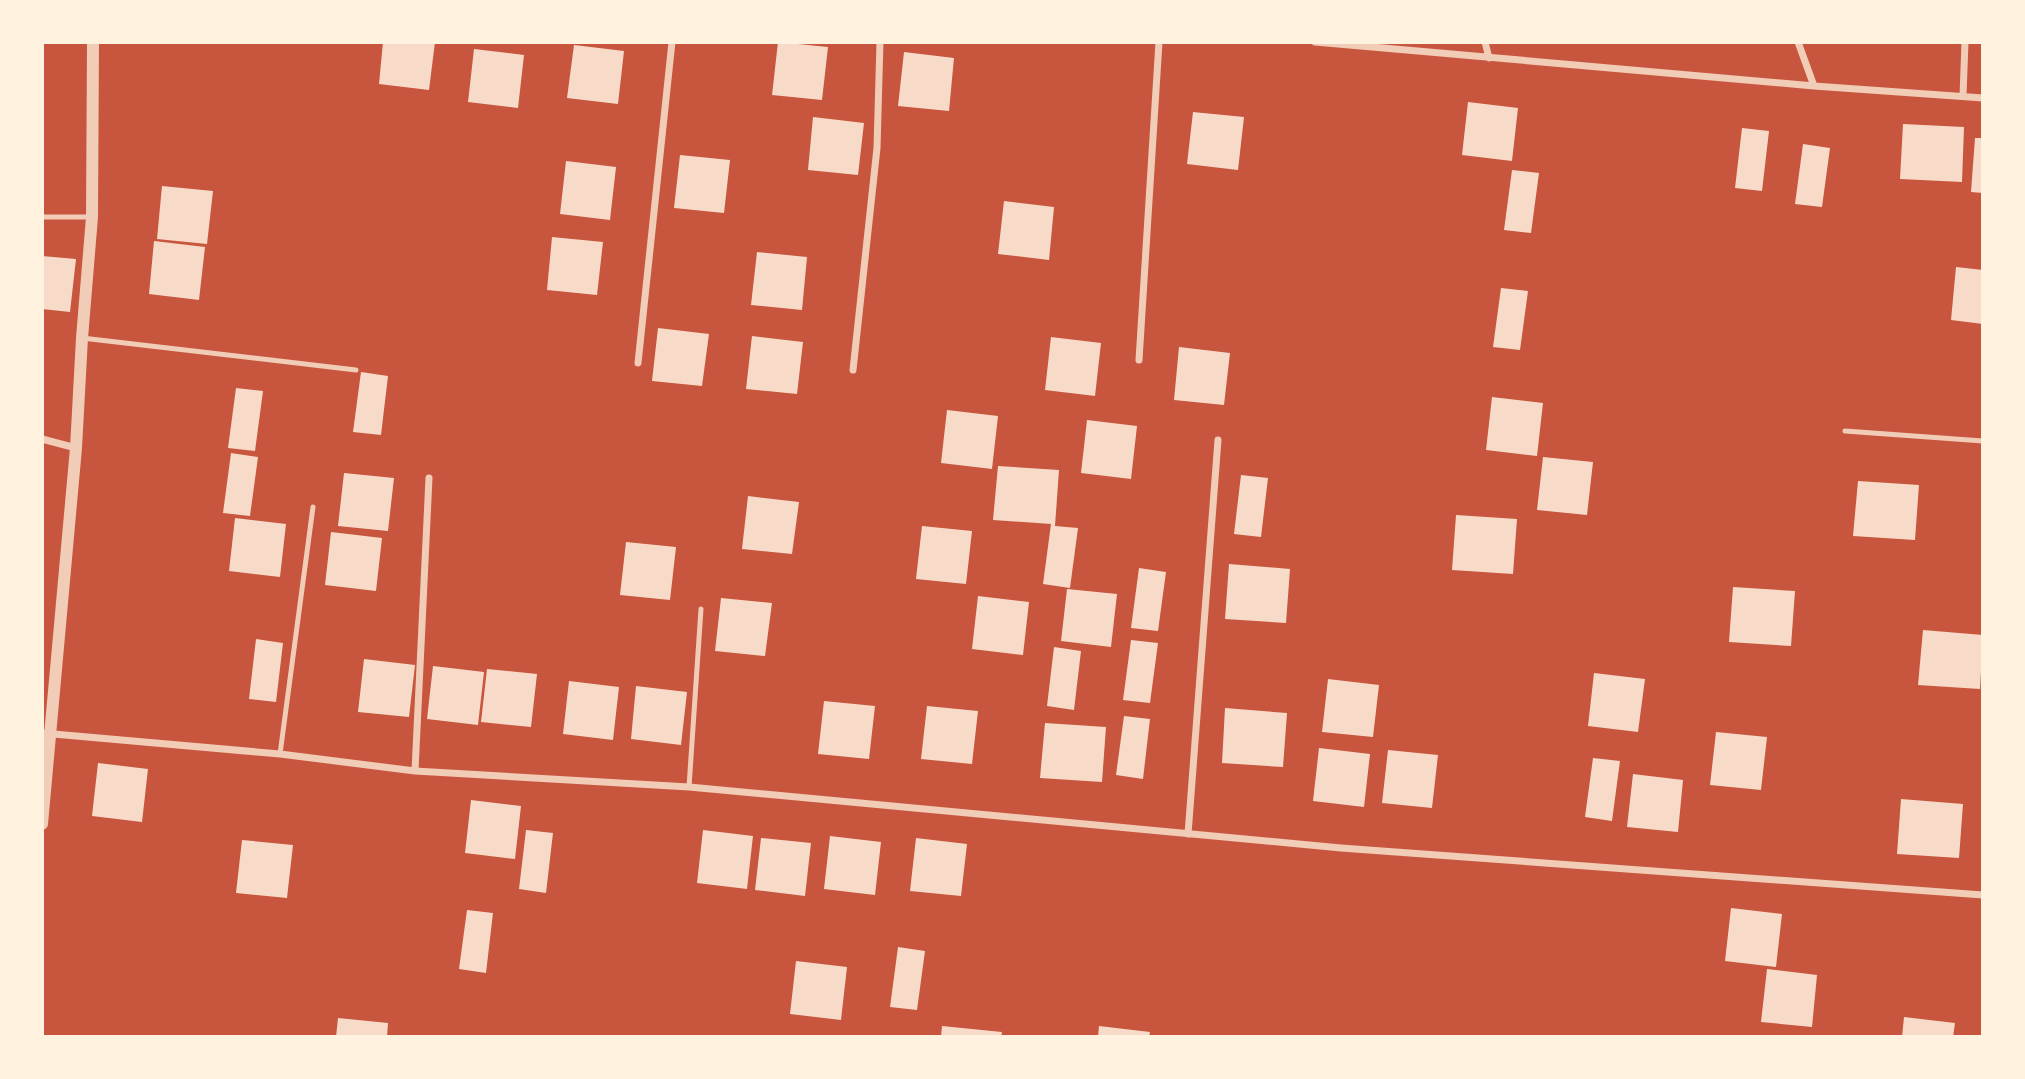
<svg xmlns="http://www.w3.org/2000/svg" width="2025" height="1079" font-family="Montserrat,sans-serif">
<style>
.building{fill:#f7dbc8}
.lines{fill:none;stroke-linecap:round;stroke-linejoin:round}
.service{stroke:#f1ccb7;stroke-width:5}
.minor{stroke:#f1ccb7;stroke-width:7}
.tertiary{stroke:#f1ccb7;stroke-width:12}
</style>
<rect width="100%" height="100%" fill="#c8553d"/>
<path class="building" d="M383,42H435L429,90L379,84Z
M778,42L828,47L822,100L772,95Z
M574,45L624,51L618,104L567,98Z
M474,49L524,55L518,108L468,102Z
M904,52L954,58L949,111L898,106Z
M1468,102L1518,108L1512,161L1462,155Z
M1193,112L1244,117L1238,170L1187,164Z
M813,117L864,123L858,175L808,170Z
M1903,124L1964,127L1962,182L1900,179Z
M1742,128L1769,131L1762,191L1735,188Z
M1975,138H1983V193L1971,192Z
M1803,144L1830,148L1822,207L1795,204Z
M680,155L730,160L724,213L674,208Z
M566,161L616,167L610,220L560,214Z
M1512,170L1539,173L1531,233L1504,230Z
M162,186L213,191L207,244L157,239Z
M1004,201L1054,207L1049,260L998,254Z
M552,237L603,242L597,295L547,290Z
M154,241L205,247L199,300L149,294Z
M757,252L807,257L802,310L751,305Z
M42,256L76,259L70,312L42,309Z
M1956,267L1983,270V324L1951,320Z
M1501,288L1528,291L1520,350L1493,347Z
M658,328L709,334L702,386L652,381Z
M752,336L803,342L797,394L746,389Z
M1051,337L1101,343L1095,396L1045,390Z
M1179,347L1230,353L1224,405L1174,400Z
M361,372L388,376L381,435L353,432Z
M236,388L263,391L255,451L228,448Z
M1492,397L1543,403L1537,456L1486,450Z
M947,410L998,416L992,469L941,463Z
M1087,420L1137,426L1131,479L1081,473Z
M231,453L258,457L250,516L223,513Z
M1543,457L1593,462L1587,515L1537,510Z
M998,466L1059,470L1055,526L1078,528L1070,588L1043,584L1051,524L993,520Z
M344,473L394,478L388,531L338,526Z
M1241,475L1268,478L1261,537L1234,534Z
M1858,481L1919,485L1915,540L1853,536Z
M748,496L799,502L792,554L742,549Z
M1456,515L1517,519L1513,574L1452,570Z
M235,518L286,524L280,577L229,571Z
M922,526L972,531L966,584L916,579Z
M331,532L382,538L376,591L325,585Z
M626,542L676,547L670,600L620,595Z
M1229,564L1290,569L1286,623L1225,619Z
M1139,568L1166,572L1158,631L1131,628Z
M1733,587L1795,591L1791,646L1729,642Z
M1067,589L1117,594L1111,647L1061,641Z
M978,596L1029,602L1023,655L972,649Z
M721,598L772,603L765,656L715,651Z
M1923,630L1983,635L1980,689L1918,685Z
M256,639L283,643L276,702L249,699Z
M1131,640L1158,643L1150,703L1123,700Z
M1054,647L1081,651L1074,710L1047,706Z
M364,659L415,665L409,717L358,712Z
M433,666L484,672L478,725L427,719Z
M487,669L537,674L531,727L481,722Z
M1594,673L1645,679L1638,732L1588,726Z
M1328,679L1379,685L1373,737L1322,732Z
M569,681L619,687L613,740L563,734Z
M636,686L687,692L681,745L631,739Z
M824,701L875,706L869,759L818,754Z
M927,706L978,711L972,764L921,759Z
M1225,708L1287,713L1283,767L1222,763Z
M1124,716L1150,719L1143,779L1116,775Z
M1045,723L1106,727L1102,782L1040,778Z
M1716,732L1767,737L1761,790L1710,785Z
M1319,748L1370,754L1364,807L1313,801Z
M1388,750L1438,755L1432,808L1382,803Z
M1593,758L1620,761L1612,821L1585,817Z
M98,763L148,769L142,822L92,816Z
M1633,774L1683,780L1678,832L1627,827Z
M1901,799L1963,804L1959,858L1897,854Z
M471,800L521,806L515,859L465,853Z
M526,830L553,833L546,893L519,889Z
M703,830L753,836L747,889L697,883Z
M830,836L881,842L875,895L824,889Z
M761,838L811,843L805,896L755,890Z
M916,838L967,844L961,896L910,891Z
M242,840L293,845L287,898L236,893Z
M1731,908L1782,914L1776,967L1725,961Z
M467,910L493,913L486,973L459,969Z
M898,947L925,951L917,1010L890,1007Z
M796,961L847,967L841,1020L790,1014Z
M1767,969L1817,975L1812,1027L1761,1022Z
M1904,1017L1955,1023L1953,1037H1902Z
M338,1018L388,1023L387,1037H336Z
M942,1026L1002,1032L1001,1037H941Z
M1099,1026L1150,1032L1149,1037H1098Z"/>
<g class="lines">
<path class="service" d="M42,217H91
M82,338L356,370
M1845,431L1983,441
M280,754L313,507
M689,787L701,609"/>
<path class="minor" d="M1315,42L1814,86L1983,98
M1485,42L1489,58
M1798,42L1814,86
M1963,96L1965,42
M1139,360L1159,42
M638,363L672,42
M853,370L877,148L880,42
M42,439L76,448
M42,733L280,754L415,771L689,787L1341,848L1983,895
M415,771L429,478
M1188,834L1218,440"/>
<path class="tertiary" d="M42,824L76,448L82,338L92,217L93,42"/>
</g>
<rect width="2025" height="1079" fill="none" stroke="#fff3e0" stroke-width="88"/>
</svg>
